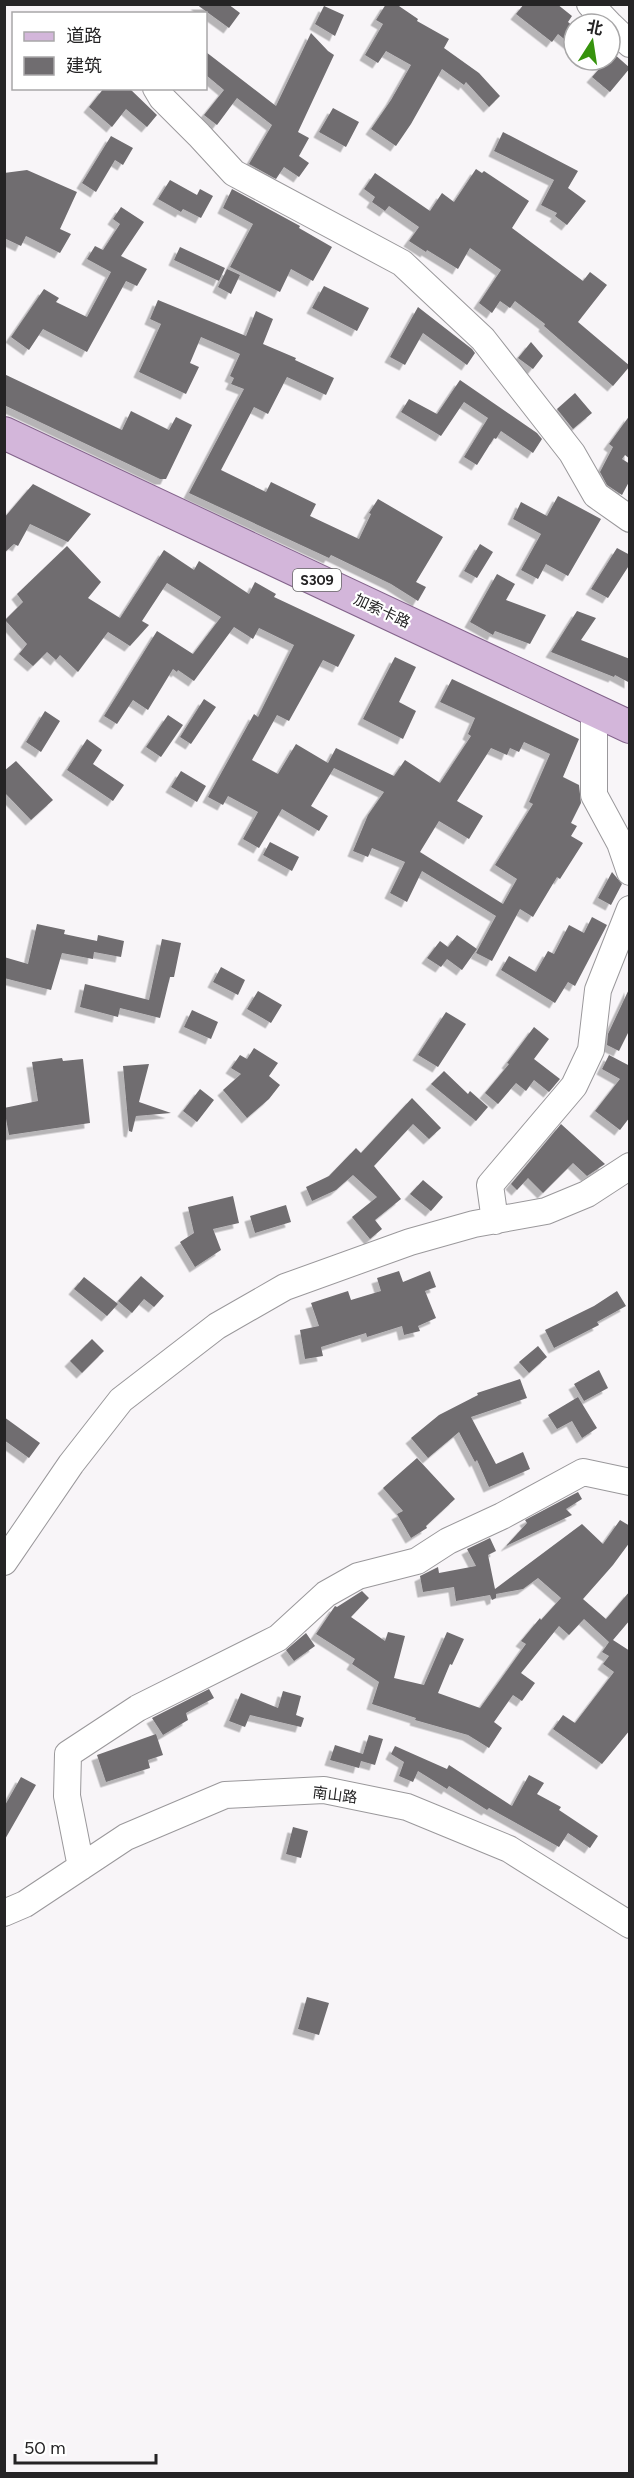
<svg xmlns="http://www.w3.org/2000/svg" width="634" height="2478" font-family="Figtree,'Noto Sans SC',sans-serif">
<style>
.building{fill:#706d70;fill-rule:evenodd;filter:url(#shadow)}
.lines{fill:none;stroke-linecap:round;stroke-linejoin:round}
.minor-casing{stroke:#9a989b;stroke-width:28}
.major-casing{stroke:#83638b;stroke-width:34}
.minor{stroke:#fff;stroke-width:26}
.major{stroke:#d3b6da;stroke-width:32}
.labels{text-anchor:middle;stroke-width:4.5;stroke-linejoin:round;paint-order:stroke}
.shield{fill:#fff;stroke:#666;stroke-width:1.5}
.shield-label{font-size:14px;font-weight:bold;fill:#252425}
.street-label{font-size:15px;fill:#252425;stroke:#fff}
</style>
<defs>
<filter id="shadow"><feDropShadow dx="-5.5" dy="5.5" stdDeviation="0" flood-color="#0004"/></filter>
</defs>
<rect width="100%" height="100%" fill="#f8f5f8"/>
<path class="building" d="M196,4H228L240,13L229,28Z
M386,4H396L418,19L417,21L449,39L444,48L479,73L500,96L489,107L466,82L464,85L442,69L411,124L396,146L371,129L391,100L411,65L386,51L378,63L365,55L383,24L376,20Z
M524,4H557L572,16L568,22L574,27V47L558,34L552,42L516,14Z
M324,6L344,15L335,36L315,24Z
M311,33L328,51L334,55L298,132L309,138L299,156L309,163L299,177L284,167L276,179L249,164L272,125L237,98L217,125L204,115L224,90L206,75V52L276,106Z
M613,53L630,68L610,92L592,77L607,60H610Z
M104,88H129L157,115L147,127L126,109L112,127L89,107Z
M333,108L359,122L346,147L319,132Z
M503,132L578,171L568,188L586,201L567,225L555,216L557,213L541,205L554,180L494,151Z
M111,136L133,148L123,165L115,160L96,192L82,183Z
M476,169L482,173L484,171L529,201L512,228L583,281L590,272L607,285L578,322L630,366L613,386L544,326L545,324L515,301L510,308L500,301L492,313L479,303L501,270L470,248L458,269L427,250L426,252L409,241L419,227L389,206L385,211L372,202L375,197L364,189L375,173L430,211L442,193L454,202Z
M27,170L77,192L60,229L71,234L60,253L26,236L21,246L4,238V173Z
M170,180L197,195L200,189L213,196L201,218L183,209L181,212L158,199Z
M232,189L300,226L299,228L332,247L313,281L291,269L280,292L230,267L253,224L223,208Z
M121,207L144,222L121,256L147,269L137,286L126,281L87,352L43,329L29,350L11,337L44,289L59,298L56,302L87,317L111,272L87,259L95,246L103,250L120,224L113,219Z
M180,247L225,268L219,281L174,260Z
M227,269L240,275L231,294L218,287Z
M324,286L369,308L357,331L312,308Z
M158,300L246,336L256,311L273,319L263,344L296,358L295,360L334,378L326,395L287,377L268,414L254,407L221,470L266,492L271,482L316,504L310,516L359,539L371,514L369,513L378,499L443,537L416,582L426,587L418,601L391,584L331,555L329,558L189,493L244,389L231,384L234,378L230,376L240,354L201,337L190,363L199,367L186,394L139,372L161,324L150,319Z
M418,307L472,349L475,353L467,365L423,333L405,365L390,357Z
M531,342L543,356L533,369L518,358Z
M4,374L122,430L131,411L169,430L176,417L192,425L166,479H160L4,405Z
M460,380L537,433L542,439L533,453L501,431L496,439L494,438L477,465L464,457L488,418L464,402L441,436L401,412L409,399L437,414Z
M575,393L592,413L573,429L557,409Z
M630,415V459L625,455L622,459L630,464V480L622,495L607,485L600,472L613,447L609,444Z
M33,484L91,514L68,542L30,524L18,546L14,544L4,553V518Z
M558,496L601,519L568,576L546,564L538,579L521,570L541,534L513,519L521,502L547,516Z
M480,544L493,552L477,578L464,571Z
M67,546L101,582L88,598L120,618L164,550L194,570L199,561L249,594L255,582L276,594L274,597L355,635L338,667L323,660L289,721L277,715L252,760L278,774L296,744L328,763L336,748L394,776L405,760L440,783L471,736L468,734L475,718L440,702L452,679L579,739L563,777L579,785L581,803L571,823L577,826L571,836L583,843L560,879L557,877L533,917L520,909L492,961L476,953L496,916L422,871L407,902L390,893L405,862L372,848L368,857L353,851L368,815L384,792L334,768L311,806L328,816L319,831L282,809L259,848L243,839L258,812L228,796L223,805L208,797L254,714L258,717L294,645L259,628L253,639L234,627L194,681L178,670L177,672L173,669L148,710L133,700L117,724L104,716L157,631L193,654L221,617L167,583L142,621L149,625L130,646L108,632L78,672L60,655L56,660L47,652L33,666L19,654L27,644L5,620L23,602L17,594ZM524,742L550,754L529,802L533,804L495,865L517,879L503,904L420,852L439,821L469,839L483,816L457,801L491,748L507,755L510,748L519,752Z
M617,548L630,555V564L608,598L591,589Z
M497,574L515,584L506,600L546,615L530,644L495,631L493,635L470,622Z
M577,611L596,618L581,640L630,659V683L615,675L614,677L551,652Z
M395,657L416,667L399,702L416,711L403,739L363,719Z
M204,699L216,707L191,744L180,737Z
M45,711L60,721L41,752L26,742Z
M168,715L183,725L161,757L146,747Z
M87,739L102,750L93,764L124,785L113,801L67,770Z
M16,761L53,800L31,820L4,792V771Z
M181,771L206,786L197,802L171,787Z
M270,842L299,857L292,871L263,855Z
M612,872L622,884L611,905L598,898Z
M592,917L607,925L575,986L568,982L555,1003L501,970L509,956L536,972L548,951L554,954L569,925L584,933Z
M37,924L65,930L64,934L97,941L98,935L124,941L121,957L94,952L93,959L62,953L51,990L4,978V957L28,964Z
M457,935L477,949L462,970L447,959L441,967L427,958L440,941L448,947Z
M162,939L181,943L174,977H170L160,1018L120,1008L118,1017L80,1007L85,984L149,1000Z
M221,967L245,980L238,995L213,982Z
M630,987V1029L619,1051L607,1045L608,1034Z
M258,991L282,1005L271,1023L247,1009Z
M192,1010L218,1022L211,1039L184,1027Z
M446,1012L466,1024L438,1067L418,1055Z
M534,1027L549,1039L534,1059L560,1079L549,1092L534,1080L526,1091L516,1083L498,1104L485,1093L509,1064L507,1063Z
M254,1048L278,1063L269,1076L280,1085L269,1099L247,1118L223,1090L241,1074L231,1068L240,1055L247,1059Z
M609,1055L630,1066V1117L620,1130L595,1111L620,1079L602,1069Z
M62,1058L63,1061L83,1059L90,1123L9,1135L4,1108L38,1101L32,1062Z
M149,1064L139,1102L171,1113L136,1116L132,1132L129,1131L123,1066Z
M444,1071L468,1094L470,1091L488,1107L476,1121L431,1084Z
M200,1089L214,1100L197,1122L183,1111Z
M412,1098L441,1128L429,1139L413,1124L374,1166L401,1199L375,1220L382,1229L370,1239L352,1217L377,1197L353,1175L336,1190L312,1201L306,1187L329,1176L356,1148L361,1153Z
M561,1124L605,1164L587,1176L573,1163L543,1193L528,1178L517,1190L511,1184Z
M423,1180L443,1197L431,1211L410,1194Z
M233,1196L239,1223L213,1229L221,1250L195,1267L180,1242L194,1233L188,1207Z
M286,1205L291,1222L255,1233L250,1216Z
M399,1271L403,1282L430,1271L436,1287L425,1291L436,1318L418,1326L420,1331L404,1335L402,1326L367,1337L366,1333L321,1347L323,1356L305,1359L300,1330L319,1326L311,1303L348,1291L351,1300L381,1291L377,1278Z
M141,1276L164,1296L154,1307L144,1299L132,1313L118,1301Z
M84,1277L118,1304L107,1316L74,1289Z
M617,1291L626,1306L597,1322L599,1325L554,1348L545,1330L594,1306Z
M92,1339L104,1351L82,1373L70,1361Z
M538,1346L547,1357L529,1373L519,1362Z
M599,1370L608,1388L584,1401L574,1384Z
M520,1379L527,1398L471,1417L496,1464L523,1452L530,1469L489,1487L477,1460L475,1462L459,1432L428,1458L411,1438L439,1415L478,1395L477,1393Z
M578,1397L597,1428L582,1438L572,1421L557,1429L548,1415Z
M4,1417L40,1443L29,1458L4,1440Z
M417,1458L455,1499L426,1526L427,1528L411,1538L397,1514L403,1511L383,1488Z
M578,1492L582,1499L566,1509L572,1515L506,1546L527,1523L525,1520Z
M620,1520L630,1526V1542L613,1565L583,1599L606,1619L630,1591V1620L613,1640L630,1651V1730L602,1764L553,1729L563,1715L575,1723L614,1672L603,1664L609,1656L602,1652L609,1642L584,1619L569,1635L559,1626L521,1673L535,1683L522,1701L513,1695L494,1722L502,1728L489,1748L468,1735L415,1720L416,1718L372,1704L379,1682L352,1664L355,1659L316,1634L335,1606L337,1607L362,1591L369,1598L351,1617L385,1641L388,1632L405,1636L394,1678L424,1685L447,1632L464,1639L452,1665L450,1664L438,1693L480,1708L526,1644L521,1641L540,1618L541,1620L561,1598L538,1578L523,1589L496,1594V1598L492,1600L490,1595L456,1601L454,1587L423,1592L420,1576L438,1567L439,1573L476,1566L467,1549L490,1538L496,1551L488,1555L495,1589L582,1524L603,1544Z
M306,1633L315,1646L294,1661L286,1650Z
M209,1689L214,1698L186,1713L188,1720L163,1735L152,1718Z
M283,1691L301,1696L296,1715L304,1718L301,1727L250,1715L245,1727L229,1721L241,1693L278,1708Z
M156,1734L163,1755L148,1760L150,1768L106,1782L97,1755Z
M369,1735L383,1739L375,1765L361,1761L359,1768L330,1760L335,1745L363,1754Z
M395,1746L447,1769L449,1765L512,1806L529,1775L544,1783L537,1794L561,1807L559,1810L598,1836L590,1848L568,1833L559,1847L489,1808L487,1810L449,1786L447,1789L418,1771L413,1782L399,1776L404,1762L391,1754Z
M21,1777L36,1785L4,1841V1807Z
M293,1827L308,1831L301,1858L286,1854Z
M307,1997L329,2003L319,2035L298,2029Z"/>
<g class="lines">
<g class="minor-casing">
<path id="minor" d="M590,4L609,24
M610,25L630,44
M156,88L162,98L199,135L234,173L402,263L483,339L572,453L596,495L630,519
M594,711V795L620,843L630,872
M495,1221L490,1185L574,1086L591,1050L598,990L630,909
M4,1562L71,1464L121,1400L217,1326L285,1287L410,1242L474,1224L546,1211L587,1194L630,1166
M81,1867L67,1796L68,1754L138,1708L278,1638L326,1594L358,1576L417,1561L448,1541L502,1516L583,1472L630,1482
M4,1913L25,1904L126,1837L225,1795L324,1790L407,1807L509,1849L630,1925"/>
</g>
<g class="major-casing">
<path id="major" d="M4,433L630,727"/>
</g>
<use href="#minor" class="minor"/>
<use href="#major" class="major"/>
</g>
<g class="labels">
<rect class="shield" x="293" y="569" width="48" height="22" rx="4.5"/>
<g class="shield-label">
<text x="317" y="585">S309</text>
</g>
<g class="street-label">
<text transform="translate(382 611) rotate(25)" y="5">加索卡路</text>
<text transform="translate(335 1795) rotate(7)" y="5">南山路</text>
</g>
</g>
<rect width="634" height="2478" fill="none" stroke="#252425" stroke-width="12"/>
<rect x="12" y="12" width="195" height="78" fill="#ffffff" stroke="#a8a7a8" stroke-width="1.5"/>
<rect x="24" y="32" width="30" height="9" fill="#d3b6da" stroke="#a8a7a8" stroke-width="1.5"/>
<text x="66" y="42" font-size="18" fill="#252425">道路</text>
<rect x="24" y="57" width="30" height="18" fill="#706d70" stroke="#a8a7a8" stroke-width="1.5"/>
<text x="66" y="72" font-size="18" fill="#252425">建筑</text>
<g transform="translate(592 42) rotate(12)"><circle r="28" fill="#ffffff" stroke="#a8a7a8" stroke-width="1.5"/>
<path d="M0-4.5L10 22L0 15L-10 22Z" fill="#36930d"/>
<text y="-9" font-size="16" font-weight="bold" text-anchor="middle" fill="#252425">北</text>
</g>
<path d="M15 2454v9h141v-9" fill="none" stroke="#252425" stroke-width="3"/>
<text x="24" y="2454" font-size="18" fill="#252425" stroke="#ffffff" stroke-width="4.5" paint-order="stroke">50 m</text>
</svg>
